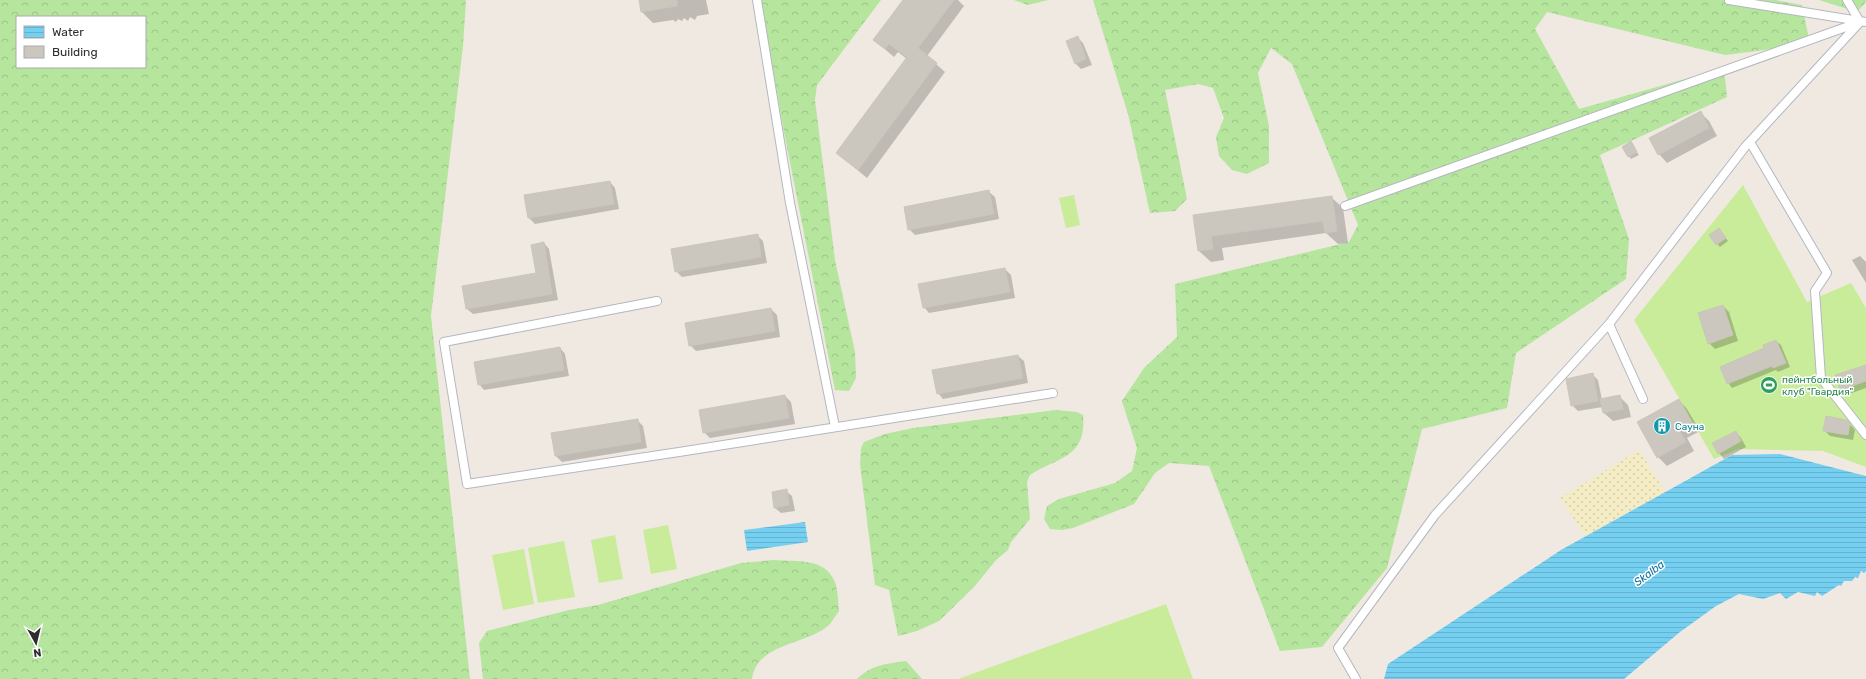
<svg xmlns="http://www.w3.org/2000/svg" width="1866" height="679" font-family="Rubik,sans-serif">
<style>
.forest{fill:url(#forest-crowns);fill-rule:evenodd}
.sand{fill:url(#sand-dots)}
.pitch{fill:#c9ec9a}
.water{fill:url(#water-rules)}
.shadow{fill:#0003}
.building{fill:#cbc7bf;stroke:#cbc5ba}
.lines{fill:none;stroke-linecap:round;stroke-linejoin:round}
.lane-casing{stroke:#b4b7c1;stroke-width:10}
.lane{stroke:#fff;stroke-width:8}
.labels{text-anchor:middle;stroke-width:3;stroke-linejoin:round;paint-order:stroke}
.leisure-label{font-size:10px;fill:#27864d;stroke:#fff;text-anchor:start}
.culture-label{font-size:10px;fill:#0d838f;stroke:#fff;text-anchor:start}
.water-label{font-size:11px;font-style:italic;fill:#0d6fa3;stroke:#fff}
</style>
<defs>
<pattern id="forest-crowns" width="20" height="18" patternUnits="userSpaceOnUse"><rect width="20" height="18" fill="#b6e59e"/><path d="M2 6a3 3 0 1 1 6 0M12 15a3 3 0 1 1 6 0" fill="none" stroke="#9dc588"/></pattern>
<pattern id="sand-dots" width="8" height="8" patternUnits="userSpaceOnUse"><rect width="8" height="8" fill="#f3ecc5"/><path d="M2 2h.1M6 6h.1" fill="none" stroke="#d1cbaa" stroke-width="1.8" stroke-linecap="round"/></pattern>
<pattern id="water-rules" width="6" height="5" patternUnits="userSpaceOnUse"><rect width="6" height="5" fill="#75cff0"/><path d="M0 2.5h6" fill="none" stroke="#66b2ce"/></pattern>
</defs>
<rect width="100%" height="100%" fill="#efe9e1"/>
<path class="forest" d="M0,0H466L463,46L431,316L470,679H0ZM17,17H145V67H17Z
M761,0H881L817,85L815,100L835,260L855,352L856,378L849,391L835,390L783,127Z
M1014,0H1048L1028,5Z
M1093,0H1776L1802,5L1810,44L1725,55L1547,12L1535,29L1579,109L1724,68L1727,97L1600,155L1629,239L1626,279L1516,353L1507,408L1422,429L1387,568L1322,647L1280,651L1209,466L1169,463L1155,473L1134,504L1073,528L1062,530L1050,529L1044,519L1047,506L1059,499L1115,483L1132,471L1137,448L1122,401L1144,368L1177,337L1175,284L1349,242L1358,225L1292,64L1271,48L1258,73L1269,126V163L1247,174L1232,170L1219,156L1216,137L1224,118L1213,88L1198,84L1165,90L1187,199L1175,211L1150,213L1128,114Z
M1819,0H1866V2L1857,12Z
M1056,410L1077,412L1083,415C1087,458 1058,457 1030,475L1027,482L1030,519L1011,542L1008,550L996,560L974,587L939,621L917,631L898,636L889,590L875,585L860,464L861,448L864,442L885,434L913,428Z
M774,560C796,562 825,557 835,582C838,590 838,602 839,611C836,615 833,620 830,624C807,646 757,642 752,679H483L479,643L487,631L569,610L598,605L741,563Z
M906,661L922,679H857C873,664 886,664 906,661Z"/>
<path class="sand" d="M1639,450L1665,492L1585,536L1560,498Z"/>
<path class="pitch" d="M1743,185L1807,302L1851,283L1866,308V467L1823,451L1739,449L1714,459L1634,320Z
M1074,195L1080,225L1066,228L1059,198Z
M668,525L677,569L651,574L643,530Z
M615,535L623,579L599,583L591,540Z
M564,541L575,597L538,603L528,548Z
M524,549L534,604L503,610L492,555Z
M1166,604L1193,679H958Z"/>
<path class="water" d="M1780,454L1866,476V571L1864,573L1861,571L1858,578L1855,577L1852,581H1844L1841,586L1839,585L1822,596L1817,592L1815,596L1798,592L1786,599L1780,593L1763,599L1739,594L1716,606L1680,632L1624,679H1384L1388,664L1561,550L1732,455Z
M805,522L808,542L747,551L744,530Z"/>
<path class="shadow" d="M640,0H706L709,14L697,16L695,20L690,17L688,21L684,18L682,21L678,19L676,22L673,20L653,23L642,12Z
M904,0H958L964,6L927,56L945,72L867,178L837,153L907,59L898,52L894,57L874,40Z
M1078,38L1083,43L1092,65L1081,69L1075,63Z
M1700,112L1709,121L1717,136L1667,163L1659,154Z
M1631,143L1639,155L1631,159L1623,147Z
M610,182L615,188L619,209L535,224L529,218Z
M989,192L995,197L999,219L915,235L909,229Z
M1331,197L1343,208L1348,243L1338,244L1326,233L1222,248L1224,260L1211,262L1199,251L1194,216Z
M1721,232L1728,241L1720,247L1710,235Z
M757,235L763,241L767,263L682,277L676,271Z
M544,243L549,249L558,300L473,314L467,309L538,274Z
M1860,256L1866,262V283L1852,260Z
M1005,269L1011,275L1015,298L929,313L924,307Z
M1723,306L1729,312L1738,341L1715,349L1709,343Z
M771,309L777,315L780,337L696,351L690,345Z
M1776,341L1781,345L1790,367L1778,372L1776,370L1732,388L1728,383L1766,348Z
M560,348L565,354L569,376L484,390L479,384Z
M1018,356L1024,361L1028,383L943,399L938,393Z
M1866,366V388L1846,395L1841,389Z
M1592,374L1598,380L1602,400L1619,396L1628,405L1631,417L1613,421L1604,413L1603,407L1578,411L1572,405Z
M785,396L791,402L795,424L710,438L704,432Z
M1679,400L1687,409L1700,431L1687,438L1694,451L1667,466L1658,457Z
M637,420L643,426L647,448L562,462L556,456L553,434Z
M1847,421L1855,430L1853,440L1830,436L1824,430Z
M1736,432L1741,438L1746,447L1724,459L1719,453Z
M786,491L792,496L795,511L781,513L775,508Z"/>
<path class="building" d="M639,0H677V6L641,12Z
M903,0H954L918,48L937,63L858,170L836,153L907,57L889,44L885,49L873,40Z
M1078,36L1086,59L1075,64L1066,41Z
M1701,111L1709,128L1658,155L1649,138Z
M1631,141L1637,152L1628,157L1622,147Z
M610,181L614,204L528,218L524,195Z
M989,190L994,214L908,230L904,207Z
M1332,196L1337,231L1325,233L1323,221L1211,236L1213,249L1198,251L1193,215Z
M1719,228L1726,238L1716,245L1709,235Z
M758,234L761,257L675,272L671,249Z
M544,242L552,294L466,309L462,286L536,273L531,245Z
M1005,268L1010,292L923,308L918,284Z
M1723,305L1733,335L1708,344L1698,313Z
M771,308L775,331L689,346L685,323Z
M1776,340L1786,363L1773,368L1772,366L1727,384L1720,367L1764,348L1763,345Z
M560,347L564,370L478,385L474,362Z
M1018,355L1023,378L937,394L932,370Z
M1866,365V381L1840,390L1835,375Z
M1593,373L1598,401L1571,406L1566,379Z
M785,395L789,418L703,433L699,410Z
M1620,395L1623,409L1603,413L1600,399Z
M1679,399L1692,423L1679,430L1686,442L1657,458L1637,422Z
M1826,416L1847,420L1850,423L1848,435L1823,431Z
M638,419L641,442L555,456L551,433Z
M1736,431L1741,441L1718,454L1712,443Z
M787,489L789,505L774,508L772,492Z"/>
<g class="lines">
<g class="lane-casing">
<path id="lane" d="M757,0L790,203L835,427
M1729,0L1866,22
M1847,0L1860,22
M1750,142L1827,273L1815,291L1821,378L1866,435
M1345,206L1860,22L1745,147L1609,324L1643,399
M657,301L444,342L467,484L679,452L1053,393
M1356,679L1338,648L1435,515L1609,324"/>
</g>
<use href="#lane" class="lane"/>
</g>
<defs>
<g id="stadium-disc" transform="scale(0.9)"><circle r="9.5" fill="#2e9e5b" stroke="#fff"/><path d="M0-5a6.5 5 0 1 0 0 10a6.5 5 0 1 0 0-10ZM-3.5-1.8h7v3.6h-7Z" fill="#fff"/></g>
<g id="building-disc" transform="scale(0.9)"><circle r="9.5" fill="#0f9aa8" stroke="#fff"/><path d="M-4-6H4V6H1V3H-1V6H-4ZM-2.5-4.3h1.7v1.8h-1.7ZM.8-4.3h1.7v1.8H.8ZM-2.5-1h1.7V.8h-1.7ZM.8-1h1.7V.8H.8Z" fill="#fff"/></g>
</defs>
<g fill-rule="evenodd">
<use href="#stadium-disc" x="1769" y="385"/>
<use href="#building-disc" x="1662" y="426"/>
</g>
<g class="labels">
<g class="leisure-label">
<text x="1782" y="383">пейнтбольный<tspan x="1782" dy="12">клуб "Гвардия"</tspan></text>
</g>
<g class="culture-label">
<text x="1675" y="430">Сауна</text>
</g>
<g class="water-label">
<text transform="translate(1649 573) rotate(-37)" y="4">Skalba</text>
</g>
</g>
<rect x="16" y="16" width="130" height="52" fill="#ffffff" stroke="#ababab"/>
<rect x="24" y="26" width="20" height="12" fill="url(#water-rules)" stroke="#ababab"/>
<text x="52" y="36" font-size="12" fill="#2e2e2e">Water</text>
<rect x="24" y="46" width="20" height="12" fill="#cbc7bf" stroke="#ababab"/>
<text x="52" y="56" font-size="12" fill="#2e2e2e">Building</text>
<g transform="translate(36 643) rotate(172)" stroke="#ffffff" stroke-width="3" paint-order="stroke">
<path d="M0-3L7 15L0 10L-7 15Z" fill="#2e2e2e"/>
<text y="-6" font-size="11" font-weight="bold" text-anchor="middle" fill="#2e2e2e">N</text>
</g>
</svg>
